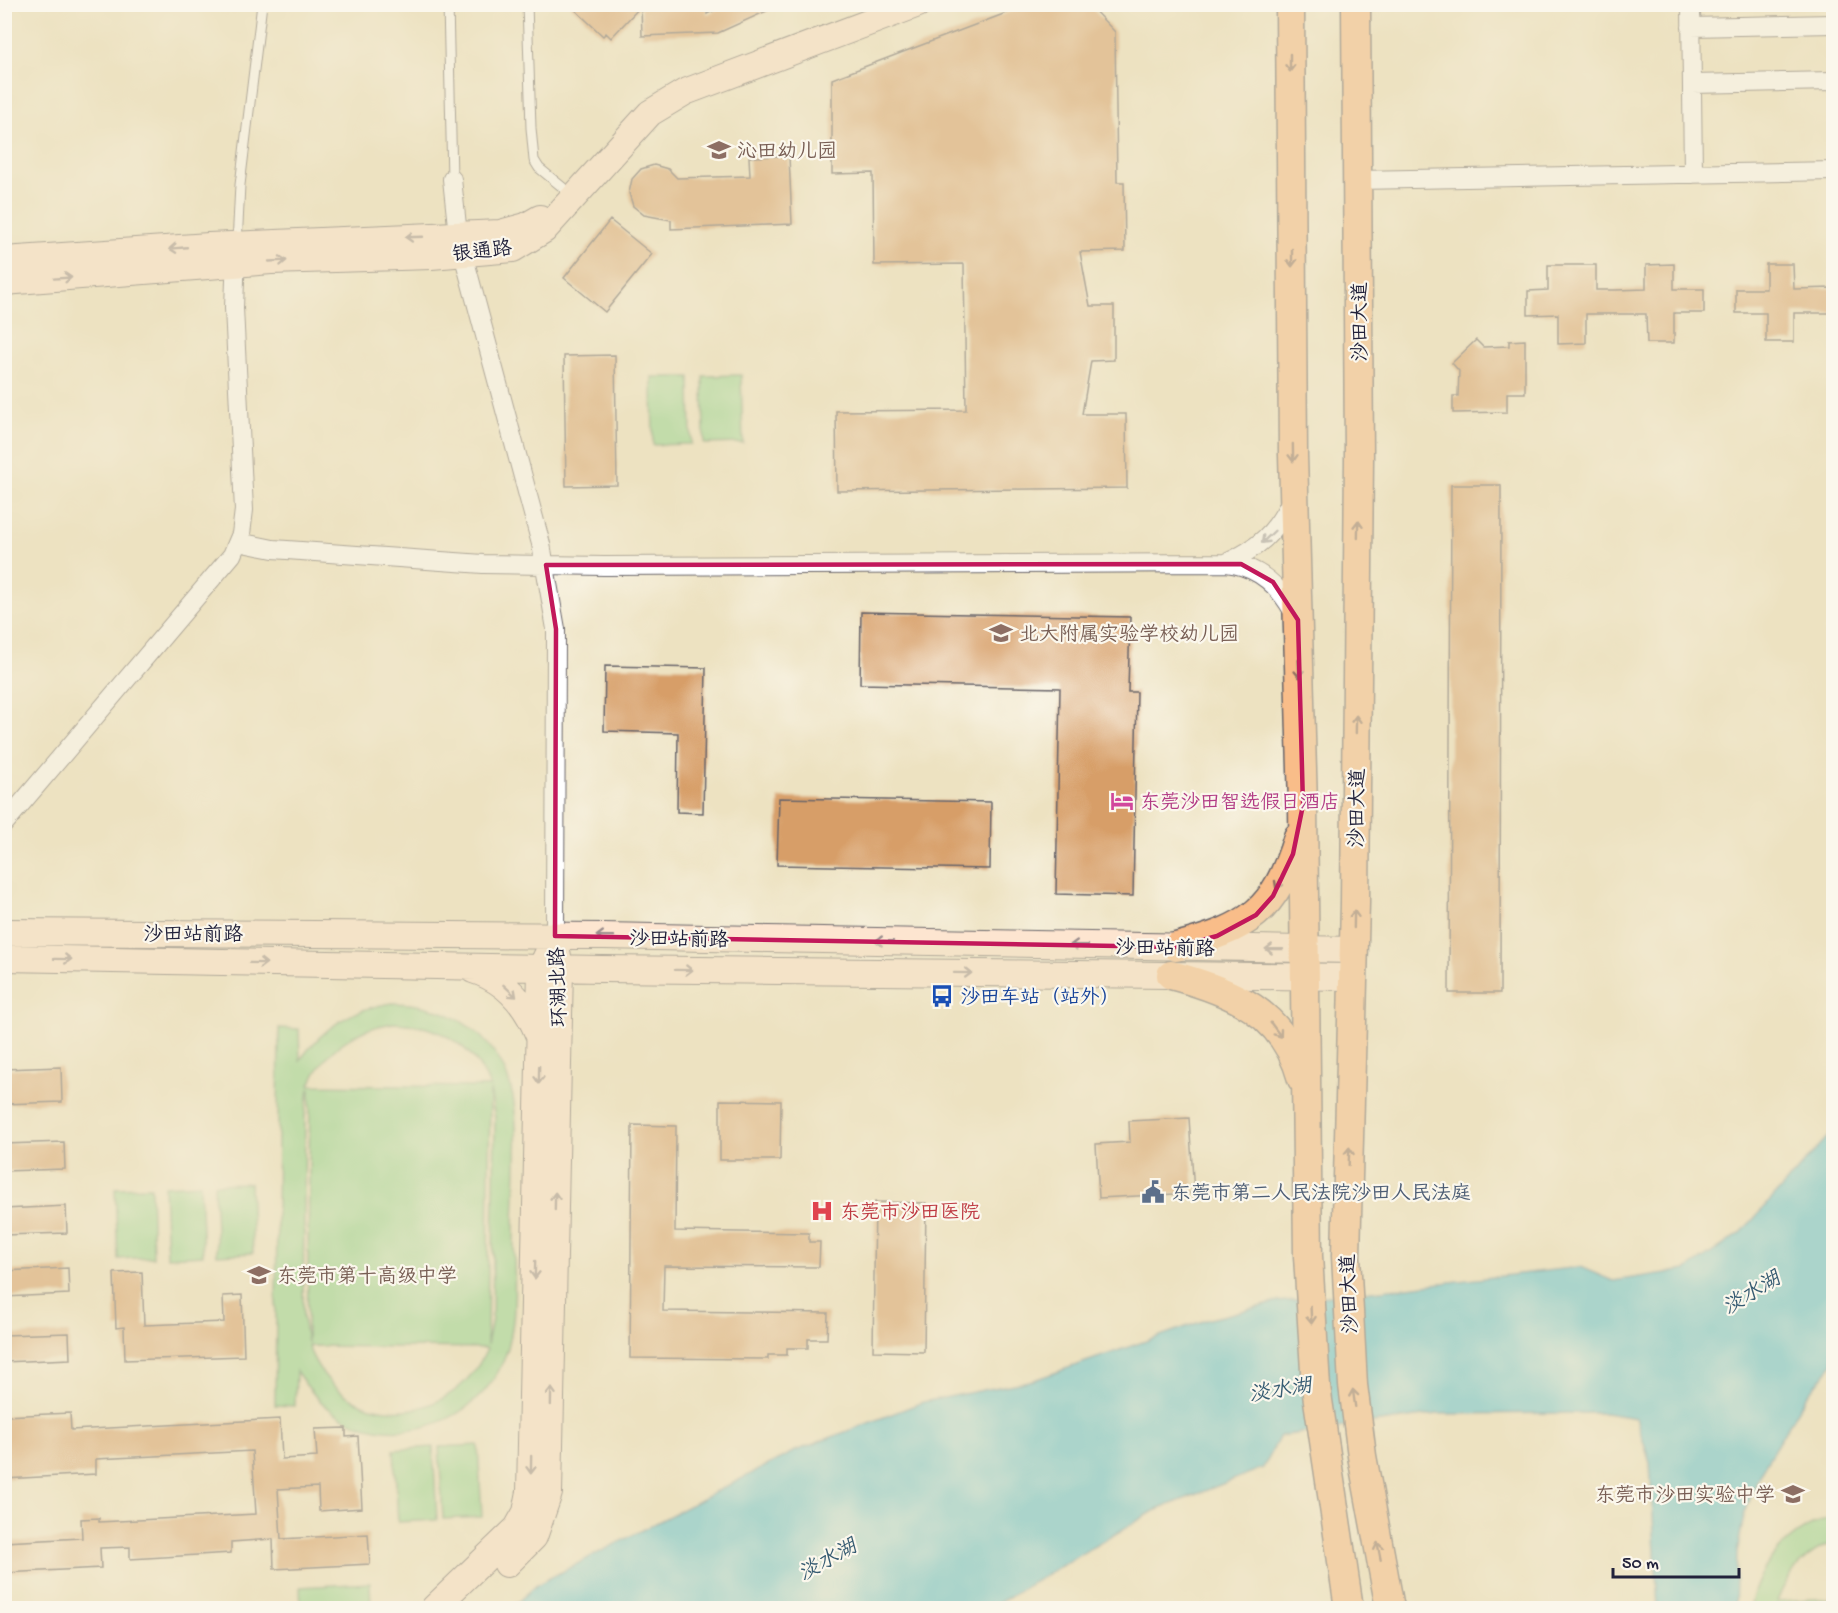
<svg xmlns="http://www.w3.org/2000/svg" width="1838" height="1613" font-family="'Gochi Hand','LXGW WenKai TC',sans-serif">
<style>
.green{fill:#8fd58f;stroke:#587c65;stroke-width:1.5;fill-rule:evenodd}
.water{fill:#5bc4d7;stroke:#3e7389;stroke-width:1.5}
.building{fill:#d79e67}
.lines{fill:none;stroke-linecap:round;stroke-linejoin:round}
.lane-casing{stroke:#69656a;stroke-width:11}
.street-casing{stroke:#69656a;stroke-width:20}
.secondary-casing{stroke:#69656a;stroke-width:28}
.primary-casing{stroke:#69656a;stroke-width:31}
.lane{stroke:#fff;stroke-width:9}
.street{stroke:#fff;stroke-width:18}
.secondary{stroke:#fde5d0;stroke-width:26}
.primary{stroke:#f9bd89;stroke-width:28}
.oneway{stroke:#8e7062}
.oneway2{stroke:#9a8d8d}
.oneway3{stroke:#9c9ca7}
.marked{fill:none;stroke:#c2185b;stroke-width:4.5;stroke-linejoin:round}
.labels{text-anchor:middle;stroke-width:4.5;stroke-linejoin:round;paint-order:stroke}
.education-label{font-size:20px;fill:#785e54;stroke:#fbf7ec;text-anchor:start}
.street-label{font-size:20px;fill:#22223b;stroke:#fbf7ec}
.hotel-label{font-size:20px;fill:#b23c85;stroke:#fbf7ec;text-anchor:start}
.transit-label{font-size:20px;fill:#164399;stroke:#fbf7ec;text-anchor:start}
.service-label{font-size:20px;fill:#4e5e75;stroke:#fbf7ec;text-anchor:start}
.health-label{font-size:20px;fill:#be3a42;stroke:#fbf7ec;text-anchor:start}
.water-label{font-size:21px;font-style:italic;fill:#365b72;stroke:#fbf7ec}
</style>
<rect width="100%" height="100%" fill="#fbf7ec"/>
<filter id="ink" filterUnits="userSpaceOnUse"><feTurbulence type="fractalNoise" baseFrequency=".0167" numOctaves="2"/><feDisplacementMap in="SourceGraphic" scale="12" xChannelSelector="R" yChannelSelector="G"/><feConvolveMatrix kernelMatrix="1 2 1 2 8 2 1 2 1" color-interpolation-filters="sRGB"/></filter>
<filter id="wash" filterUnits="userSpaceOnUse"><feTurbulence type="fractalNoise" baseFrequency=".008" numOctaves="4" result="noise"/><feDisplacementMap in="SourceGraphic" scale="24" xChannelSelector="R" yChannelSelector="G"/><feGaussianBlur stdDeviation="1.35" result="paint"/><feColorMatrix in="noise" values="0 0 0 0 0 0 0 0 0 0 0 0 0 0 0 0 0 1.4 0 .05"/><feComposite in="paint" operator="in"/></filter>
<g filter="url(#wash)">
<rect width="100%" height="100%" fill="#ede2c1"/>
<path class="green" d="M741,375L743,443L704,444L703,376Z
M652,377H690L691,444L653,445Z
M392,1003C451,1003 501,1037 513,1097C520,1134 514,1194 514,1234C513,1278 521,1332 498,1372C466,1429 387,1449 332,1411C317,1400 306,1386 296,1371L295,1406L275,1405L279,1028L299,1029L300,1060C324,1027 351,1009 392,1003ZM393,1023C437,1024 474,1044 490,1087L310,1085C325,1049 355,1029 393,1023ZM309,1089H310L307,1343L303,1316L305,1116ZM490,1090L495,1118L492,1318L487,1345ZM308,1346L486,1348L487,1349C450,1431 341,1432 308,1346Z
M250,1183L253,1253L217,1255L214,1184Z
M200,1184L203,1255L167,1257L164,1186Z
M151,1187L153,1257L118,1259L115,1188Z
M478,1445L482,1517L443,1519L439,1447Z
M433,1447L437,1520L398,1522L394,1450Z
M1833,1516V1543C1806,1552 1788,1574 1777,1601L1833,1598V1608H1777V1604L1775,1608H1750C1759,1562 1789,1531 1833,1516Z
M370,1583L371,1608H301L300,1587Z"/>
<path class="water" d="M1833,1131V1364L1805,1398L1760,1473L1744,1515L1737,1553L1735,1608H1658L1650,1463L1636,1418L1605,1413L1438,1414L1280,1436L1263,1468L1154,1511L990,1608H511L538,1584L793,1452L923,1402L1034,1380L1206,1320L1278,1302L1580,1267L1613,1281L1686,1270L1741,1233Z"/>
<g id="blocks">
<path class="building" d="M569,4H707V14L728,4H782L718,33L642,36L641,6L611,38L606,33L603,36Z
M1030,4H1088L1115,32L1117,182H1124L1125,251L1080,252L1090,306H1114V360L1091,361L1082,414H1126L1127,488L837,491L836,411L966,410L964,264L874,265L873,173L832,174V79Z
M789,156L792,224L671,229V220L644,215L633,206L629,193L632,179L641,169L654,165L668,169L677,178L750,176L749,157Z
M610,220L652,254L605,312L564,278Z
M1674,264V289H1704V313H1674V343H1647L1646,314H1586V343L1558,344V314L1528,315V291L1548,290V265H1596V290H1616L1646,289V265Z
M1766,264H1793L1794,289L1833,288V313H1794V342H1766V313H1736V289H1766Z
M1476,340L1483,347L1509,346V341L1525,340V393H1507V412L1453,413V396H1458L1459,371L1452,363Z
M615,355L617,485L566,486L564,356Z
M1451,485H1501L1500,993H1449Z
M861,612L1130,617L1128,692H1137L1133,896L1056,894L1060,688L860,684Z
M605,666L706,668L703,813L677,812L678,733L604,731Z
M779,798L991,802L990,869L777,865Z
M61,1067L62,1102L4,1104V1069Z
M720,1100L781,1101L780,1160H720Z
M1189,1118L1194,1193L1099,1198L1096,1144L1130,1142L1129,1121Z
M632,1125L676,1126L675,1231L809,1233V1242H820L819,1267L664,1266L663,1311L828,1313L827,1339H808V1348H787V1355H768V1359L630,1358Z
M64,1142L65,1169L4,1171V1144Z
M875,1202L926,1203L924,1352L873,1351Z
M66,1206L67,1233L4,1235V1209Z
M68,1268L69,1294L4,1297V1271Z
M142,1272L144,1325L224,1322L223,1296L242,1295L244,1356L125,1360L124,1327L116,1328L114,1273Z
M69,1333L70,1359L4,1362V1335Z
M70,1413L71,1430L280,1419L282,1459L317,1457L315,1429L346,1428V1437L358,1436L362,1508L319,1511L318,1487L278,1489L281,1539L368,1534L370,1564L274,1569L273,1539L231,1542V1553L130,1559V1547L100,1548L101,1568L4,1573V1542L82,1538L81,1519L99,1518V1522L256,1514L252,1451L96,1459V1474L4,1479V1416Z"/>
</g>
</g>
<g filter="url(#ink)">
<use href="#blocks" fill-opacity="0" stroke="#69656a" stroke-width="1.5"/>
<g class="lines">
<g class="lane-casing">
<path id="lane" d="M448,4L452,179
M527,4L531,128L534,160L539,168L572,195
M237,244L240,185L262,4"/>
</g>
<g class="street-casing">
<path id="street" d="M1691,4L1693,174
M1691,27L1834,24
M1692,84L1834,81
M452,179L458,235L541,544L556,629L555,936
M1358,180L1834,171
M238,542L273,549L483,564L604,566L1226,563C1258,566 1279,585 1294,613
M1226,563C1257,549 1277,532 1291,500
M4,824L232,555L241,534L244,510L234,308L236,252"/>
</g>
<g class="secondary-casing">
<path id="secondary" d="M4,260L209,246L500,233L526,226L540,218
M4,282L271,261L431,256L513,249L544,230L650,113L685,92L918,4
M4,932L603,936L1354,950
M4,958L602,969L1353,977
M473,970C505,980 526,1004 538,1034
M507,1564L534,1537L549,1493L560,968L557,951
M434,1608L517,1528L526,1512L530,1492L541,968L548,953"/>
</g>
<g class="primary-casing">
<path id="primary" d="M1290,4L1293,455L1303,805L1308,1256L1316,1387L1349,1608
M1356,4L1359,458L1355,903L1346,1256L1353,1385L1362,1456L1390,1608
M1176,947C1249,928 1275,912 1298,837
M1171,975C1232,991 1284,1012 1302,1079"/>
</g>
<use href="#lane" class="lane"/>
<use href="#street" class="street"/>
<use href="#secondary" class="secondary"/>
<use href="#primary" class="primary"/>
</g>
<defs><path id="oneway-shaft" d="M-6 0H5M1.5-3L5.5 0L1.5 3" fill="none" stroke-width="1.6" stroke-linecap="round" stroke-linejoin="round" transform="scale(1.5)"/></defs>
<g class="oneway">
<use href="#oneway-shaft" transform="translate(1290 63) rotate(90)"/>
<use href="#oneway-shaft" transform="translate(1292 258) rotate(90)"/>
<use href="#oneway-shaft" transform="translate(1293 453) rotate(89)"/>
<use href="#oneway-shaft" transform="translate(1358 529) rotate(-89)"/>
<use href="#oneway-shaft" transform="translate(1299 669) rotate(88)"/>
<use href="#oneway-shaft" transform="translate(1356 724) rotate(-89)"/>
<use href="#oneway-shaft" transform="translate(1280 881) rotate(117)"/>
<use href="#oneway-shaft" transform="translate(1354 919) rotate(-89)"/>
<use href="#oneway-shaft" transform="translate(1276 1030) rotate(54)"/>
<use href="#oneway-shaft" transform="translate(1349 1156) rotate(-88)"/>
<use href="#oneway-shaft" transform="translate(1311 1315) rotate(87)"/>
<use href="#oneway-shaft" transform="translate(1354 1398) rotate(-98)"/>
<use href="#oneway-shaft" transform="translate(1379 1551) rotate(-101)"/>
</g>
<g class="oneway2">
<use href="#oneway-shaft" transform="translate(414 237) rotate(178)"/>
<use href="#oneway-shaft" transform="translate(178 248) rotate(175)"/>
<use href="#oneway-shaft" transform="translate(278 261) rotate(-3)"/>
<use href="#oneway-shaft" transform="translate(63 278) rotate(-4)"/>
<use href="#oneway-shaft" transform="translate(605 936) rotate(-179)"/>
<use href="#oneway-shaft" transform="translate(884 941) rotate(-179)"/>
<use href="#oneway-shaft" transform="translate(1079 945) rotate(-179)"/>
<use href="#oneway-shaft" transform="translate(1274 949) rotate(-179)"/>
<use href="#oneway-shaft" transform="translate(63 959) rotate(1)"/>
<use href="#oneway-shaft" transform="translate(258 963) rotate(1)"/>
<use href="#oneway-shaft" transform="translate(684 970) rotate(1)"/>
<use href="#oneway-shaft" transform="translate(963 973) rotate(1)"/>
<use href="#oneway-shaft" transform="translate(510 991) rotate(43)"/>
<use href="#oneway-shaft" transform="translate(539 1075) rotate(91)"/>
<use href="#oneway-shaft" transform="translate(555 1201) rotate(-89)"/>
<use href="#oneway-shaft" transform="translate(535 1270) rotate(91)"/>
<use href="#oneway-shaft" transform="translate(551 1396) rotate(-89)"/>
<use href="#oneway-shaft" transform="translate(531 1465) rotate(91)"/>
</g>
<use class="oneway3" href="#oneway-shaft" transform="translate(1268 537) rotate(136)"/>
</g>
<path d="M0 0H1838V1613H0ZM1241,564L1273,582L1298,620L1303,805L1293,854L1273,896L1256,915L1217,936L1176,947L555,936L556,629L546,565Z" fill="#ede2c1" fill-opacity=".55" fill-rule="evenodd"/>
<path class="marked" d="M1241,564L1273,582L1298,620L1303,805L1293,854L1273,896L1256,915L1217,936L1176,947L555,936L556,629L546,565Z"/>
<defs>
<g id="school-bare" transform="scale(1.8)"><path d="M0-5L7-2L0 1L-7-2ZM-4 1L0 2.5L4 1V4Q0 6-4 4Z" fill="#8d6e63" stroke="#fbf7ec" stroke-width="2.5" paint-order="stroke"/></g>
<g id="hotel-bare" transform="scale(1.8)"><path d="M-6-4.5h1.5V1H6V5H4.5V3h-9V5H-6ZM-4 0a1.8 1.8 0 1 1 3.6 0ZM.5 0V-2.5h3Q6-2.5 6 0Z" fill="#d1479c" stroke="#fbf7ec" stroke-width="2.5" paint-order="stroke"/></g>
<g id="bus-bare" transform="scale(1.8)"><path d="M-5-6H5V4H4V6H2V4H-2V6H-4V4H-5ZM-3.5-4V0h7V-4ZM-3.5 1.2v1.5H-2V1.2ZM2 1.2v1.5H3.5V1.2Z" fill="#1a4fb4" stroke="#fbf7ec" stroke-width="2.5" paint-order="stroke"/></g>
<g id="civic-bare" transform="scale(1.8)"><path d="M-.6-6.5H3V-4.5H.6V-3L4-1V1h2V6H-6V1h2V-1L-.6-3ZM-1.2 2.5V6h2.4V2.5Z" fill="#5c6f8a" stroke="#fbf7ec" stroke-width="2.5" paint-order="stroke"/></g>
<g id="hospital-bare" transform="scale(1.8)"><path d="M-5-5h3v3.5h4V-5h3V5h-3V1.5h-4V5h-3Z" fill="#e0444e" stroke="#fbf7ec" stroke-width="2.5" paint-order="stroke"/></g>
</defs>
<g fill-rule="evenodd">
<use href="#school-bare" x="719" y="150"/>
<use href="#school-bare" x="1001" y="633"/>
<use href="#hotel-bare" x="1122" y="801"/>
<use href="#bus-bare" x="942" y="996"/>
<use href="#civic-bare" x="1153" y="1192"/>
<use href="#hospital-bare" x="822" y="1211"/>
<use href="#school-bare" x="259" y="1275"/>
<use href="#school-bare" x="1793" y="1494"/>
</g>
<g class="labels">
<g class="education-label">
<text x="737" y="157">沁田幼儿园</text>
<text x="1019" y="640">北大附属实验学校幼儿园</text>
<text x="277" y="1282">东莞市第十高级中学</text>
<text x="1775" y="1501" text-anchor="end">东莞市沙田实验中学</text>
</g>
<g class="street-label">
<text transform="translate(482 250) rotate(-7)" y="7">银通路</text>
<text transform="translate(1359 322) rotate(-90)" y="7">沙田大道</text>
<text transform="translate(1356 808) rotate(-89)" y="7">沙田大道</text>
<text x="193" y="940">沙田站前路</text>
<text transform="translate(679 938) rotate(1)" y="7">沙田站前路</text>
<text transform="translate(1165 947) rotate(1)" y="7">沙田站前路</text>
<text transform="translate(557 987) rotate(-92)" y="7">环湖北路</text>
<text transform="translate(1348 1294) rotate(-92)" y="7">沙田大道</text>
</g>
<g class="hotel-label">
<text x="1140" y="808">东莞沙田智选假日酒店</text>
</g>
<g class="transit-label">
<text x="960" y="1003">沙田车站（站外）</text>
</g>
<g class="service-label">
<text x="1171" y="1199">东莞市第二人民法院沙田人民法庭</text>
</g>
<g class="health-label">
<text x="840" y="1218">东莞市沙田医院</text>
</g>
<g class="water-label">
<text transform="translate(1751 1292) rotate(-31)" y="7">淡水湖</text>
<text transform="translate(1280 1389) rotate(-9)" y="7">淡水湖</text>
<text transform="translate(827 1559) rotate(-29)" y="7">淡水湖</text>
</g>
</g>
<rect width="1838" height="1613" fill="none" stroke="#fbf7ec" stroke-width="24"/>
<path d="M1613 1568v9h126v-9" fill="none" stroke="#22223b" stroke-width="3"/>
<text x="1622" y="1568" font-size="18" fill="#22223b" stroke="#fbf7ec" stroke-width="4.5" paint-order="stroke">50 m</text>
</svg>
